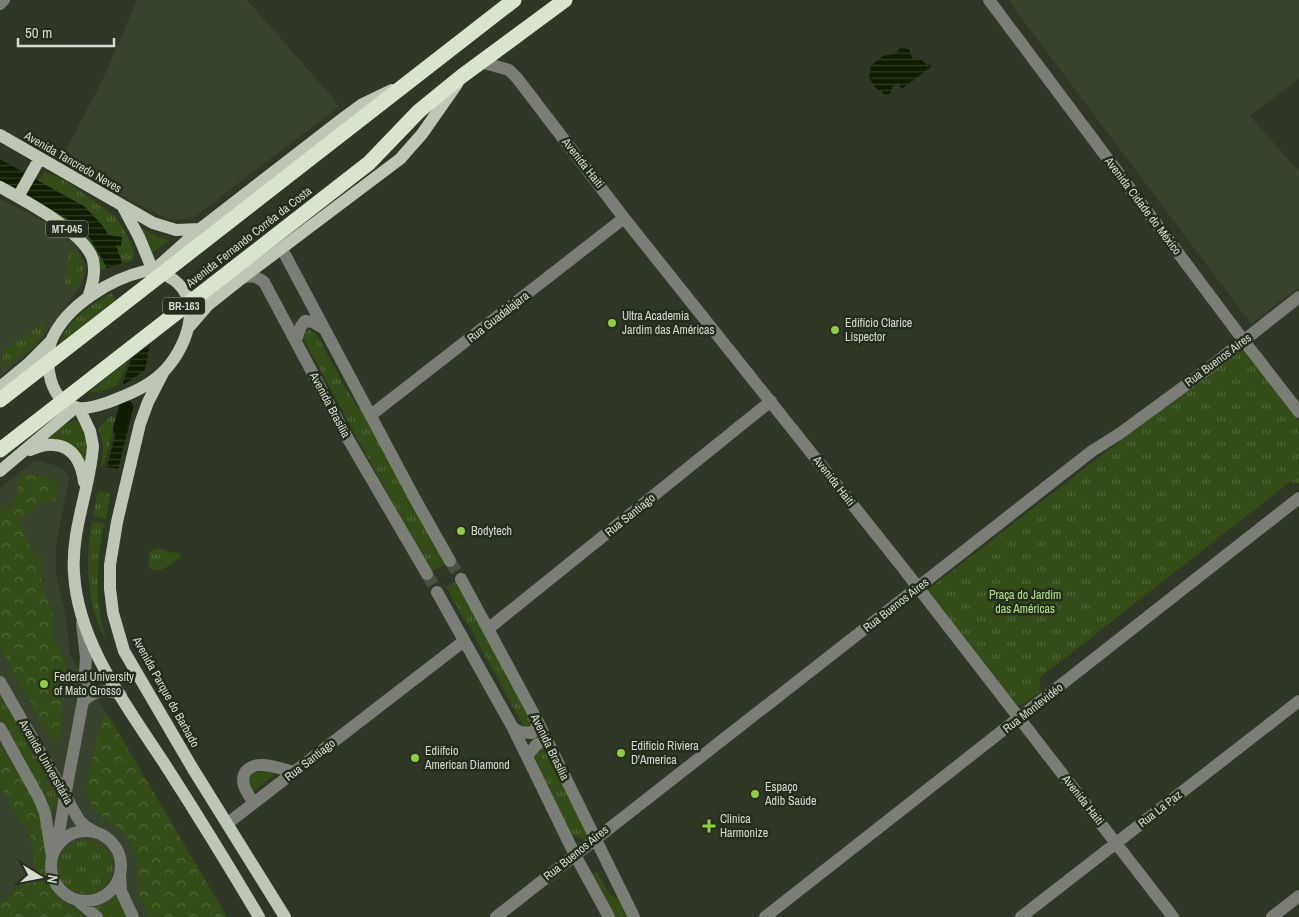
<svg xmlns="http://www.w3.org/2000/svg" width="1299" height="917" font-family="'Archivo Narrow',sans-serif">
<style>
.built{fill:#37432c}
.grass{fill:url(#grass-tufts)}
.forest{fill:url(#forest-crowns)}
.water{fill:url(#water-rules)}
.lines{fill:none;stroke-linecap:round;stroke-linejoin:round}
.canal{stroke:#0e1c00;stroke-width:14}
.minor-tunnel{stroke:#485040;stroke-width:12;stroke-dasharray:12 6;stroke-linecap:butt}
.minor{stroke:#7a7e76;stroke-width:12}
.major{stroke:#bec7b6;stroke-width:12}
.highway{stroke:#d9e4cf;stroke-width:15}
.poi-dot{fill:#8fcd41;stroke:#252e1d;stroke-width:2}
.labels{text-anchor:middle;stroke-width:5;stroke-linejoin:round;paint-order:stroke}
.shield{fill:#252e1d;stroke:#a0a69a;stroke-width:1}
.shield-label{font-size:11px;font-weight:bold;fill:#d5dad0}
.street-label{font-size:12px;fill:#d5dad0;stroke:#252e1d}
.poi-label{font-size:12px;fill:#d5dad0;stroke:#252e1d;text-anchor:start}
.park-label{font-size:12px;fill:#b5e288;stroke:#252e1d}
</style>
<defs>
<pattern id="grass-tufts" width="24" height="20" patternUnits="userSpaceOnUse" patternTransform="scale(1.25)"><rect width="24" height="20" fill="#344d17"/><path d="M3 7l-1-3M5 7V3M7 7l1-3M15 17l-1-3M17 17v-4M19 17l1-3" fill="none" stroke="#506638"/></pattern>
<pattern id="forest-crowns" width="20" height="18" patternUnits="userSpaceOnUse" patternTransform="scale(1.25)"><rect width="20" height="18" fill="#344d17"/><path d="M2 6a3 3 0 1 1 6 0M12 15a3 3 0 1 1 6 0" fill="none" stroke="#506638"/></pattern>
<pattern id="water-rules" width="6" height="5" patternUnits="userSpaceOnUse" patternTransform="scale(1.25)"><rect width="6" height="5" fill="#0e1c00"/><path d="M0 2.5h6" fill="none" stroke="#303c24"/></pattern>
</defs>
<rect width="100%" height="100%" fill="#2f3827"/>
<path class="built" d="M137,0H247L340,106L194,217L179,219H168L59,163L101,83Z
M1008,0H1299V78L1250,116L1299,172V287L1251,324Z
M0,199L65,232L78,250L87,267L80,288L36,346L0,377Z
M40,461L60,467L67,473L69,479L56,546V574L65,612L70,655L106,712L227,917H0V488L33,462Z"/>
<path class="grass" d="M44,173C59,173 97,204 111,213C118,218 134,245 134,254C135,258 134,258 132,261L122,263L116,245L102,225L85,207L46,186L38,201C75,222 88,228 107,268L100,270L98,265L27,196Z
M141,228L158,237L170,240L152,253Z
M73,250C87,257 84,275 79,286L70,287L65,284L69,252Z
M112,293L115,300L59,345C63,324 94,301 112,293Z
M45,319C46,341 18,360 0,368L5,348L30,333Z
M309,330L316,333C324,347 353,406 363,412L445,564L430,572L303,338L306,332Z
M1240,350L1245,352L1299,422V483L1290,482L1039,678L1041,691L1023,704L1017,705L928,591L929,589L1235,352Z
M128,361L117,386L101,391L88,393Z
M111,416L116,418L104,465H101C104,451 104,441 98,428Z
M75,420C88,430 90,449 85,464L47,440L61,426Z
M98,491L110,494L106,519L93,516Z
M92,521L104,523C96,567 94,597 106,640C86,605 85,559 92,521Z
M158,548L169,552L181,554V556C171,563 161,576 149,567C148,558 148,550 158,548Z
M457,581L533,721L531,727H524L468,624L466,623L446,587Z
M0,696L57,798L55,806L49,812L44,795L0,717Z
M542,744L589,837L581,839L571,834L534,756Z
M268,771L275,774L252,792C248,785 247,778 252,772Z
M58 867a27 27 0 1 1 54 0a27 27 0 1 1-54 0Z
M597,872L609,894L618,899L627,917H613L591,875Z
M117,895L119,902L127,917H105L95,907L103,905Z"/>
<path class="forest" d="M22,475C35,476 44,474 56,482L57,493L55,502L48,500L39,502L30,512L17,522L23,529L31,549L42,560L41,586L53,614L50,633L65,660V690L58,736L54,746L0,646V508L4,510L12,506L18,491V479Z
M106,712L227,917H150C147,909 141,900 139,892C136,874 140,856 129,840C114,819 90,818 86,788L100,725Z
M0,745L38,806L45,849L46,878L50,887L59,899L86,917H0V904L27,879L35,866L30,835L0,786Z"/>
<path class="water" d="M900,48L909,49L913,60L919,58L927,65L930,64L932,66L902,89L898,83L892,87L891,93L885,95L876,88L869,78L871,67L874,63L883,56L895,54Z
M0,159L85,207L102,225L108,235L122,237L121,246L116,245L122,263L107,268L88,235L73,222L0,180Z
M150,344L145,370L122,386L131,359Z
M134,406L118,469L107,467L121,412Z"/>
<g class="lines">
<path class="canal" d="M120,429L126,407"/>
<path class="minor-tunnel" d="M450,561L461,579
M427,574L437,592"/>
<path class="minor" d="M989,0L1244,341L1299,412
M0,4L4,0
M481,62L509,70L517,78L624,218L903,568L1173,917
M282,249L415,499L450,561
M242,278C251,275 256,276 264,282L344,432L427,574
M296,340L301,326L305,321L313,322L323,328
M371,415L624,218
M461,579L537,720L634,917
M437,592L513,728L575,855L609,917
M488,629L771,401
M0,682L79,820L85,826L95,832
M83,701C95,690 106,688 121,695
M0,728L39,798L45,813L52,856
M513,728L520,732L532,733L538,725L537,720
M527,756L537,744L547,740
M254,803C248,794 238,782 246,771C250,767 254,765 260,765C271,764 283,770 294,772
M228,823L464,641
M51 866a35 35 0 1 1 70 0a35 35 0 1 1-70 0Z
M57,846L65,796L83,701L86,658L82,623
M120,875L121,891L133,917
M78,901L97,917
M496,917L1092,451L1119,434L1205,371L1299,297
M765,917L1299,498
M1021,917L1299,701
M1272,917L1299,896"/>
<path class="major" d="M0,135L153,223L176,230L200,229
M0,187C25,201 85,232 93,260C96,274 92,285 88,298
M18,197L40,158
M123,207L139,237L153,271
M145,271C156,271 165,273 174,280C205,303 185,351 162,373C148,387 127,395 109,402C100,405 89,409 79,408C49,404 43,361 52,339C67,305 111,279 145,271Z
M153,271L200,229L346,116L361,105L392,90
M189,327L208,305L242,278L400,159L422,134L457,84
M163,373L148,402L140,424L117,522L110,565V589L113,613L124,651L193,769L285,917
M0,387L29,363L51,341
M79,408L90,431L93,446C90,489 71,529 74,573C78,645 128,707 166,766C198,816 229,866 259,917
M30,450C37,447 46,444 54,445C74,446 82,465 84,482
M0,471L76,407"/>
<path class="highway" d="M0,400L514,0
M0,450L369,163L419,111L462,76L565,0"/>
</g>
<g class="poi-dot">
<circle cx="612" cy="323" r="5"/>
<circle cx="835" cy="330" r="5"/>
<circle cx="461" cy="531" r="5"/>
<circle cx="44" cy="684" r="5"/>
<circle cx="621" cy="753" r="5"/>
<circle cx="415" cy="758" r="5"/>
<circle cx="755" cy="794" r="5"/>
<path d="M706.5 818.5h5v5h5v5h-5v5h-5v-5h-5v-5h5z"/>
</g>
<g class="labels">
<g class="shield">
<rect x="46" y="220.5" width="42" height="17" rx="4"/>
<rect x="163" y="297.5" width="42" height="17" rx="4"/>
</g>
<g class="shield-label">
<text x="67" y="233">MT-045</text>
<text x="184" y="310">BR-163</text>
</g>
<g class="street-label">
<text transform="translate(73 162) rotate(30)" y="4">Avenida Tancredo Neves</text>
<text transform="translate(583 163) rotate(52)" y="4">Avenida Haiti</text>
<text transform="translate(1143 206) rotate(53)" y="4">Avenida Cidade do México</text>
<text transform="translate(249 237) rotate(-38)" y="4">Avenida Fernando Corrêa da Costa</text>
<text transform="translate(498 317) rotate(-38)" y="4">Rua Guadalajara</text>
<text transform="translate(1218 360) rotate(-37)" y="4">Rua Buenos Aires</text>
<text transform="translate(330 405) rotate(62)" y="4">Avenida Brasília</text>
<text transform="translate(834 481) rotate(52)" y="4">Avenida Haiti</text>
<text transform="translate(630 515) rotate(-39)" y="4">Rua Santiago</text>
<text transform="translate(896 605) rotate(-38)" y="4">Rua Buenos Aires</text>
<text transform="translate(166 692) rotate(61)" y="4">Avenida Parque do Barbado</text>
<text transform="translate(1033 708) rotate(-38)" y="4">Rua Montevidéo</text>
<text transform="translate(550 747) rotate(64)" y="4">Avenida Brasília</text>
<text transform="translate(310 760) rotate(-38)" y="4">Rua Santiago</text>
<text transform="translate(46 762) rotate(60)" y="4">Avenida Universitária</text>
<text transform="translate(1083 800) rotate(52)" y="4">Avenida Haiti</text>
<text transform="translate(1160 809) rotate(-38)" y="4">Rua La Paz</text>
<text transform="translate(576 853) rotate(-39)" y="4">Rua Buenos Aires</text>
</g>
<g class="poi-label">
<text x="622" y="320">Ultra Academia<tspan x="622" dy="14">Jardim das Américas</tspan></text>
<text x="845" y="327">Edifício Clarice<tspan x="845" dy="14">Lispector</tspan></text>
<text x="471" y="535">Bodytech</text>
<text x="54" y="681">Federal University<tspan x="54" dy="14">of Mato Grosso</tspan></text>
<text x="631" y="750">Edifício Riviera<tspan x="631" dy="14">D'America</tspan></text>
<text x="425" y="755">Ediífcio<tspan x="425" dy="14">American Diamond</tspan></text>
<text x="765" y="791">Espaço<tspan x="765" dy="14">Adib Saúde</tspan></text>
<text x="720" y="823">Clinica<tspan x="720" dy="14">Harmonize</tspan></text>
</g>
<g class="park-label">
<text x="1025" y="599">Praça do Jardim<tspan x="1025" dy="14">das Américas</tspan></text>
</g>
</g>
<g transform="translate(40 877) rotate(100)" stroke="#252e1d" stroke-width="4" paint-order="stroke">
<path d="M0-4L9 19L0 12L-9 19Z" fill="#d5dad0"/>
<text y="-8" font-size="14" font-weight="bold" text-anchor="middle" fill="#d5dad0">N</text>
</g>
<path d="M18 38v8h96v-8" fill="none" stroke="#d5dad0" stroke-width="2.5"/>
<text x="25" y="38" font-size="15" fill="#d5dad0" stroke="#252e1d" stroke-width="4" paint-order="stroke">50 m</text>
</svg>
